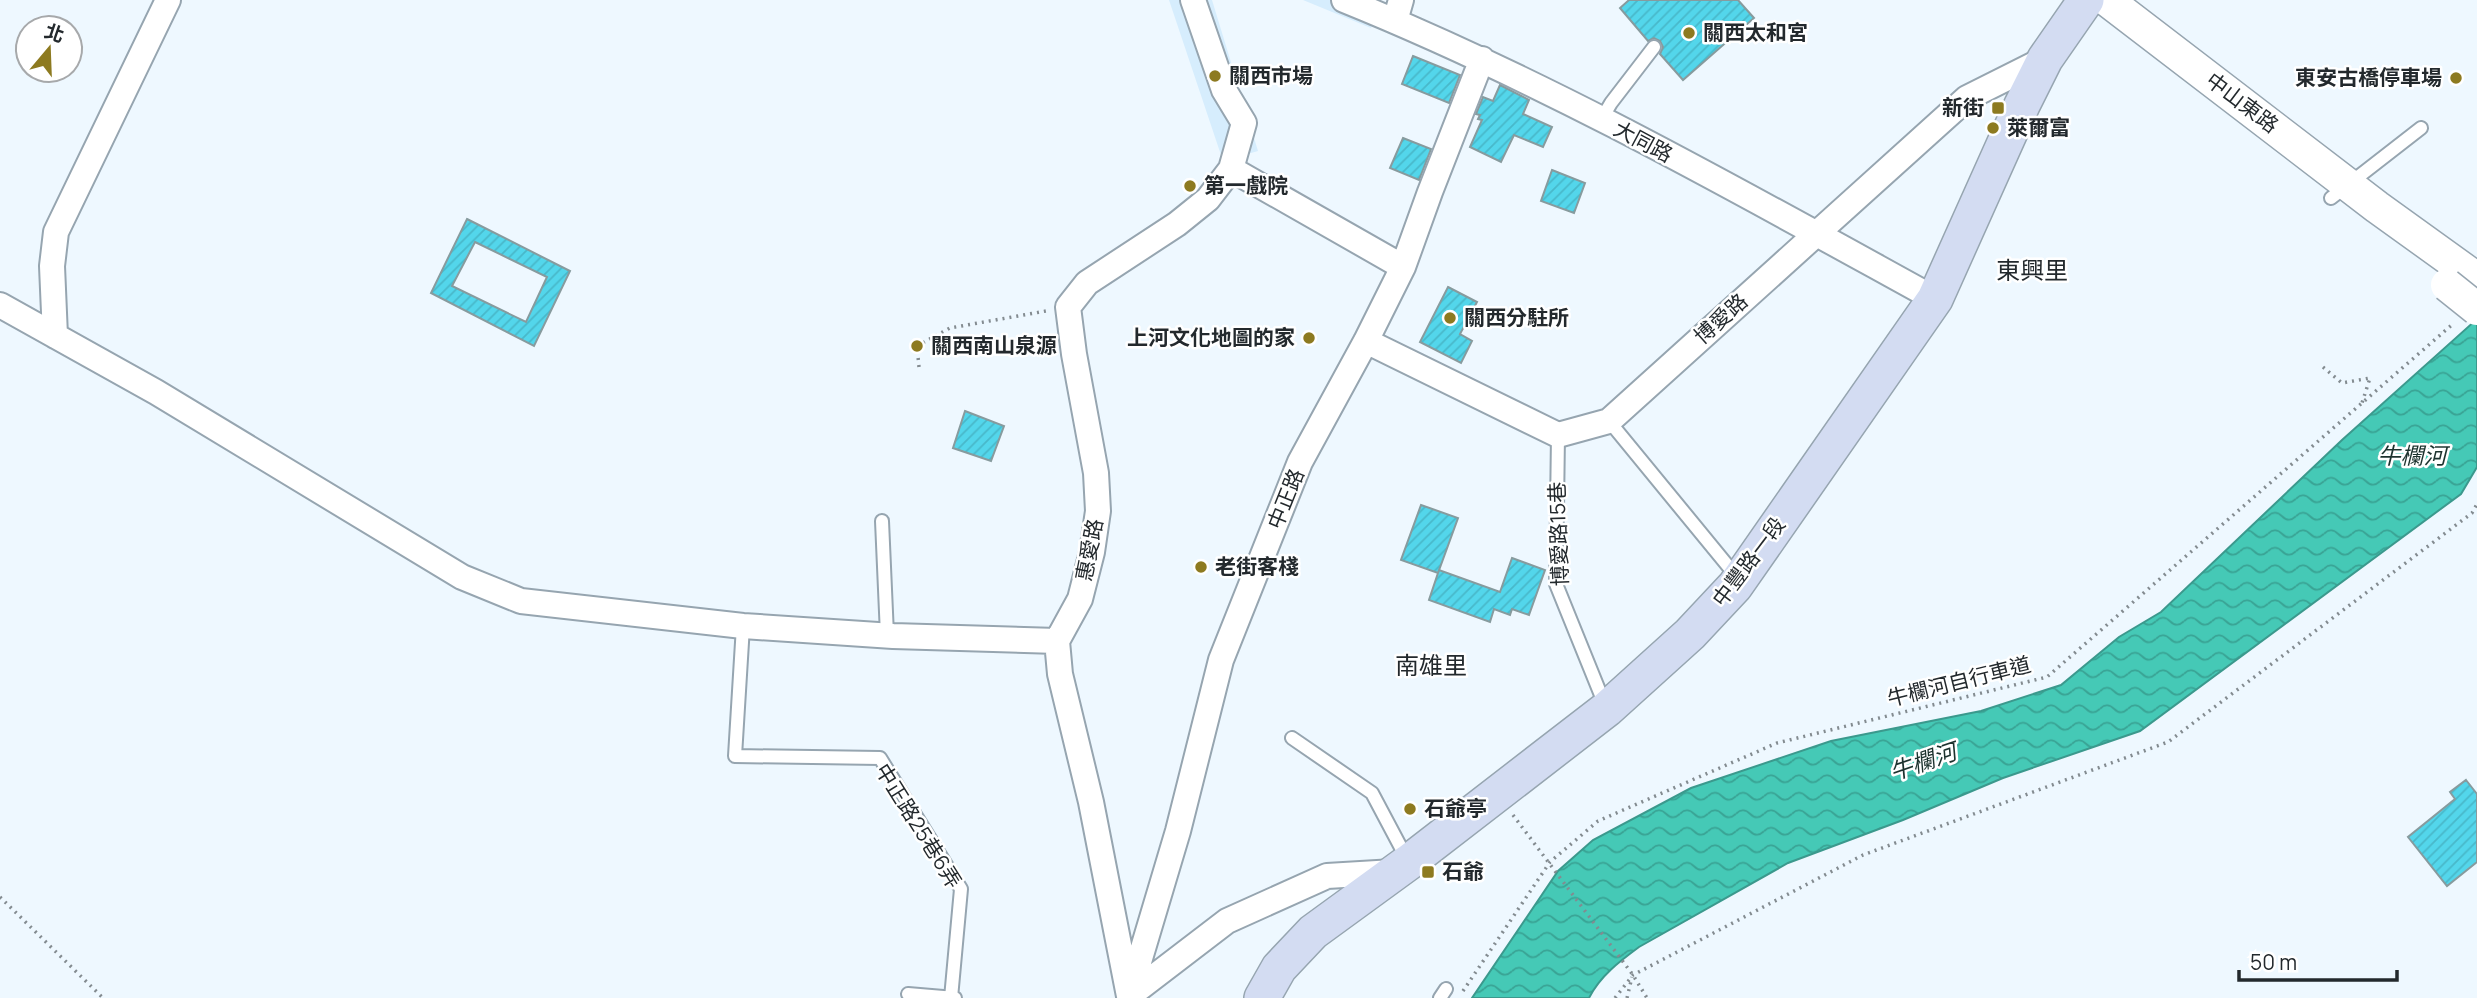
<svg xmlns="http://www.w3.org/2000/svg" width="2477" height="998" font-family="Manrope,'Noto Sans TC',sans-serif">
<style>
.built{fill:#d6edfd}
.water{fill:url(#water-waves);stroke:#3b998d;stroke-width:2}
.building{fill:url(#building-hatch);stroke:#879b9e;stroke-width:2;fill-rule:evenodd}
.lines{fill:none;stroke-linecap:round;stroke-linejoin:round}
.service-casing{stroke:#96a5b0;stroke-width:16}
.minor-casing{stroke:#96a5b0;stroke-width:28}
.tertiary-casing{stroke:#96a5b0;stroke-width:35}
.secondary-casing{stroke:#96a5b0;stroke-width:38}
.path{stroke:#838b90;stroke-width:3.5;stroke-dasharray:2 5;stroke-linecap:butt}
.service{stroke:#fff;stroke-width:12}
.minor{stroke:#fff;stroke-width:24}
.tertiary{stroke:#fff;stroke-width:32}
.secondary{stroke:#d3dcf2;stroke-width:35}
.tertiary-bridge-casing{stroke:#96a5b0;stroke-width:35;stroke-linecap:butt}
.tertiary-bridge{stroke:#fff;stroke-width:32}
.poi-dot{fill:#8d7a20;stroke:#fff;stroke-width:2.5}
.labels{text-anchor:middle;stroke-width:5;stroke-linejoin:round;paint-order:stroke}
.poi-label{font-size:21px;font-weight:bold;fill:#23292d;stroke:#fff;text-anchor:start}
.street-label{font-size:21px;fill:#23292d;stroke:#fff}
.water-label{font-size:23px;font-style:italic;fill:#1c322e;stroke:#fff}
.quarter-label{font-size:24px;fill:#23292d;stroke:#fff}
</style>
<defs>
<pattern id="water-waves" width="16" height="10" patternUnits="userSpaceOnUse" patternTransform="scale(1.75)"><rect width="16" height="10" fill="#45c9b6"/><path d="M0 5q4-4 8 0t8 0" fill="none" stroke="#39a394"/></pattern>
<pattern id="building-hatch" width="6" height="6" patternUnits="userSpaceOnUse" patternTransform="scale(1.75)"><rect width="6" height="6" fill="#53d6eb"/><path d="M-1 1l2-2M0 6l6-6M5 7l2-2" fill="none" stroke="#48b8ca"/></pattern>
</defs>
<rect width="100%" height="100%" fill="#eef8ff"/>
<path class="built" d="M1169,0H1212L1258,151L1223,161Z
M1303,0H1381L1371,28Z"/>
<path class="water" d="M2477,319V467L2461,494L2140,731L2003,778L1903,820L1788,863L1639,947C1620,961 1600,976 1589,998H1472L1558,871L1593,840L1691,788L1831,741L1981,711L2061,685L2119,637L2161,612L2342,440Z"/>
<path class="building" d="M1629,0H1738L1754,18L1683,80L1660,54L1663,47L1660,41L1654,38L1648,41L1620,8Z
M1413,56L1460,75L1449,103L1402,84Z
M1500,85L1529,100L1523,114L1552,127L1543,147L1514,135L1501,162L1470,147L1482,120L1478,119L1480,115L1476,114L1483,97L1493,101Z
M1403,138L1431,149L1419,180L1390,168Z
M1552,170L1585,183L1574,213L1541,201Z
M467,219L570,271L534,346L431,293ZM475,242L547,277L526,322L452,286Z
M1448,287L1477,302L1460,334L1472,341L1461,363L1420,342Z
M965,411L1004,426L991,461L953,448Z
M1421,505L1458,518L1438,573L1401,560Z
M1512,558L1545,570L1529,615L1512,609L1510,615L1494,609L1490,622L1429,600L1439,570L1500,592Z
M2466,780L2477,794V862L2447,886L2408,837L2455,799L2450,792Z"/>
<g class="lines">
<g class="service-casing">
<path id="service" d="M1601,120L1611,103L1654,47
M2331,198L2421,128
M1609,421L1737,577
M1558,435L1556,584L1605,705
M882,521L887,635
M743,626L735,756L880,758L961,889L951,998
M1292,738L1372,793L1407,859
M908,994L955,998
M1440,998L1446,989"/>
</g>
<g class="minor-casing">
<path id="minor" d="M1193,0L1224,90L1244,123L1231,169
M1344,0C1549,83 1742,193 1935,299
M1395,21L1401,0
M0,305L156,392L462,577L521,601L743,626L893,636L1057,641
M55,336L52,266L56,232L168,0
M1366,341L1558,435L1609,421L1967,98L2045,59
M1394,872L1327,876L1227,921L1129,996L1091,802L1060,674L1057,641L1080,599L1092,552L1098,511L1096,473L1074,354L1068,307L1087,283L1177,224L1208,199L1231,169L1403,267
M1130,992L1178,831L1221,660L1300,462L1366,341L1403,267L1430,192L1482,59"/>
</g>
<g class="tertiary-casing">
<path id="tertiary" d="M2107,0L2377,207L2477,279"/>
</g>
<g class="secondary-casing">
<path id="secondary" d="M1262,998L1279,968L1313,932L1409,862L1607,709L1690,634L1735,586L1935,299L2022,105L2045,59L2086,0"/>
</g>
<path class="path" d="M919,367L917,346L950,328L1046,311
M2323,367L2342,383L2370,378L2362,403
M1513,815L1633,975L1647,998
M0,897L103,998
M1463,991L1550,862L1598,821L1777,743L2047,677L2454,323
M1615,998L1633,975L1863,855L2168,742L2472,513L2477,504
M1627,998L1632,977"/>
<use href="#service" class="service"/>
<use href="#minor" class="minor"/>
<use href="#tertiary" class="tertiary"/>
<use href="#secondary" class="secondary"/>
<g class="tertiary-bridge-casing">
<path id="tertiary-bridge" d="M2447,285L2477,309"/>
</g>
<use href="#tertiary-bridge" class="tertiary-bridge"/>
</g>
<g class="poi-dot">
<circle cx="1689" cy="33" r="7"/>
<circle cx="1215" cy="76" r="7"/>
<circle cx="2456" cy="78" r="7"/>
<rect x="1991" y="101" width="14" height="14" rx="3.5"/>
<circle cx="1993" cy="128" r="7"/>
<circle cx="1190" cy="186" r="7"/>
<circle cx="1450" cy="318" r="7"/>
<circle cx="1309" cy="338" r="7"/>
<circle cx="917" cy="346" r="7"/>
<circle cx="1201" cy="567" r="7"/>
<circle cx="1410" cy="809" r="7"/>
<rect x="1421" y="865" width="14" height="14" rx="3.5"/>
</g>
<g class="labels">
<g class="poi-label">
<text x="1703" y="40">關西太和宮</text>
<text x="1229" y="83">關西市場</text>
<text x="2442" y="85" text-anchor="end">東安古橋停車場</text>
<text x="1984" y="115" text-anchor="end">新街</text>
<text x="2007" y="135">萊爾富</text>
<text x="1204" y="193">第一戲院</text>
<text x="1464" y="325">關西分駐所</text>
<text x="1295" y="345" text-anchor="end">上河文化地圖的家</text>
<text x="931" y="353">關西南山泉源</text>
<text x="1215" y="574">老街客棧</text>
<text x="1424" y="816">石爺亭</text>
<text x="1442" y="879">石爺</text>
</g>
<g class="street-label">
<text transform="translate(2242 103) rotate(37)" y="7">中山東路</text>
<text transform="translate(1643 142) rotate(28)" y="7">大同路</text>
<text transform="translate(1721 319) rotate(-42)" y="7">博愛路</text>
<text transform="translate(1286 499) rotate(-68)" y="7">中正路</text>
<text transform="translate(1559 534) rotate(-92)" y="7">博愛路15巷</text>
<text transform="translate(1090 550) rotate(-79)" y="7">惠愛路</text>
<text transform="translate(1749 562) rotate(-53)" y="7">中豐路一段</text>
<text transform="translate(1959 682) rotate(-14)" y="7">牛欄河自行車道</text>
<text transform="translate(918 826) rotate(58)" y="7">中正路25巷6弄</text>
</g>
<g class="water-label">
<text x="2412" y="464">牛欄河</text>
<text transform="translate(1923 762) rotate(-19)" y="8">牛欄河</text>
</g>
<g class="quarter-label">
<text x="2032" y="279">東興里</text>
<text x="1431" y="674">南雄里</text>
</g>
</g>
<g transform="translate(49 49) rotate(19)"><circle r="33" fill="#ffffff" stroke="#a7a9ab" stroke-width="2"/>
<path d="M0-5L12 26L0 18L-12 26Z" fill="#8d7a20"/>
<text y="-10" font-size="19" font-weight="bold" text-anchor="middle" fill="#23292d">北</text>
</g>
<path d="M2239 970v10h158v-10" fill="none" stroke="#23292d" stroke-width="3.5"/>
<text x="2250" y="970" font-size="21" fill="#23292d" stroke="#ffffff" stroke-width="5" paint-order="stroke">50 m</text>
</svg>
